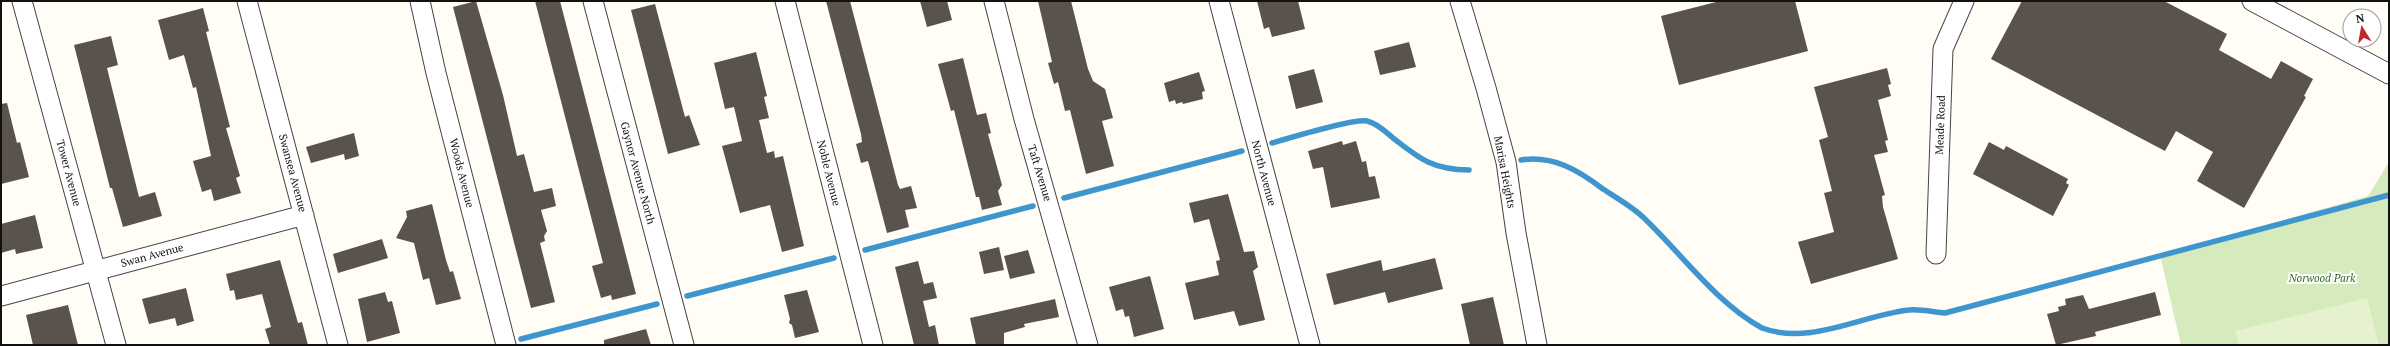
<svg xmlns="http://www.w3.org/2000/svg" width="2390" height="346" font-family="'PT Serif',serif">
<style>
.green{fill:#d5ebbd}
.pitch{fill:#e6f2cf}
.lines{fill:none;stroke-linecap:round;stroke-linejoin:round}
.stream{stroke:#3f96cf;stroke-width:5.5}
.building{fill:#5a524d}
.minor-casing{stroke:#444;stroke-width:21}
.minor{stroke:#fff;stroke-width:19}
.labels{text-anchor:middle;stroke-width:4;stroke-linejoin:round;paint-order:stroke}
.street-label{font-size:11px;fill:#111;stroke:#fff}
.park-label{font-size:11px;font-style:italic;fill:#2f6b1f;stroke:#fff}
</style>
<rect width="100%" height="100%" fill="#fffdf5"/>
<path class="green" d="M2389,162V345H2181L2160,255L2368,196Z"/>
<path class="pitch" d="M2367,298L2379,345H2239L2235,331Z"/>
<g class="lines">
<path class="stream" d="M1272,143C1289,138 1355,118 1367,121C1377,123 1386,132 1393,138C1420,159 1433,170 1469,170
M1521,160C1553,155 1578,170 1603,189C1618,199 1635,208 1647,221C1684,257 1717,303 1762,328C1810,346 1862,315 1909,310C1920,309 1934,312 1945,313L2389,195
M1064,198L1242,151
M865,250L1033,206
M687,296L834,258
M521,339L657,304"/>
</g>
<path class="building" d="M476,1L503,95L517,156L524,154L534,192L552,188L556,206L541,210L547,231L544,236L545,241L540,243L555,302L531,308L453,7Z
M535,1H560L636,294L612,300L611,295L601,298L592,266L603,263Z
M826,1H850L898,185L900,189L911,186L917,208L905,210L909,227L887,233L868,161L861,163L856,144L862,142L861,134Z
M920,1H947L952,20L927,27Z
M1038,1H1071L1088,69L1093,81L1105,89L1113,118L1102,121L1114,166L1086,174L1070,110L1065,111L1058,82L1054,84L1048,63L1052,62Z
M1257,1H1298L1305,29L1272,37L1269,27L1264,29Z
M1720,1H1795L1808,51L1679,85L1661,16Z
M2022,1H2164L2227,34L2219,50L2271,79L2281,61L2313,79L2304,96L2306,97L2244,208L2197,181L2213,152L2176,131L2165,151L1991,59Z
M655,4L685,117L689,115L700,145L668,154L631,10Z
M203,8L209,31L206,32L210,48L230,127L226,128L240,176L236,178L241,193L214,201L211,189L202,192L193,161L211,156L196,87L193,88L184,55L169,60L158,20Z
M111,36L118,65L107,68L139,197L155,192L162,216L123,227L112,188H110L74,45Z
M1409,42L1416,67L1380,75L1374,51Z
M756,52L767,96L764,97L769,118L759,120L767,153L774,151L775,158L783,156L804,246L782,252L770,205L740,213L722,146L742,141L734,107L725,109L714,63Z
M963,58L977,115L986,113L991,133L988,134L1002,185L998,191L1002,205L982,210L979,197H976L954,110L951,111L938,64Z
M1887,68L1891,84L1888,85L1891,96L1878,100L1888,140L1885,141L1888,152L1874,155L1885,195L1882,196L1883,207L1898,259L1811,284L1798,242L1834,232L1824,193L1832,191L1819,140L1828,137L1814,87Z
M1314,69L1323,102L1296,109L1288,76Z
M1199,72L1205,91L1202,92L1203,99L1183,104L1182,102L1176,104L1175,100L1169,102L1164,83Z
M7,103L17,143L20,142L29,177L1,184V104Z
M354,133L359,156L345,160L344,154L311,163L306,147Z
M1342,141L1343,145L1356,141L1362,162L1366,161L1369,177L1375,176L1380,198L1331,208L1323,167L1313,169L1308,151Z
M1989,142L2004,150L2006,146L2068,179L2066,183L2069,185L2053,216L1973,174Z
M1228,194L1244,252L1254,251L1258,267L1253,271L1265,320L1239,326L1234,311L1194,320L1185,283L1219,275L1216,261L1220,260L1209,219L1194,223L1189,203Z
M432,204L446,260L450,272L453,271L461,299L436,305L429,278L423,280L414,243L396,238L407,217L406,211Z
M35,215L43,248L16,254L15,249L1,253V224Z
M382,239L388,258L338,273L333,254Z
M999,247L1004,270L984,274L979,252Z
M1028,250L1035,273L1010,279L1004,256Z
M1435,258L1443,289L1388,303L1385,292L1334,305L1326,274L1381,260L1383,271Z
M280,260L298,323L302,322L308,345H270L265,329L271,327L262,294L236,300L234,290L230,291L226,274Z
M918,261L924,284L933,282L937,298L923,301L929,327L935,325L939,345H914L895,267Z
M1150,276L1164,329L1134,337L1129,316L1125,317L1123,309L1116,311L1109,287Z
M186,288L194,321L177,326L175,318L149,324L142,299Z
M807,290L819,332L795,338L792,325L789,323L790,319L784,295Z
M385,292L388,302L392,301L400,333L367,342L358,299Z
M2155,292L2161,315L2095,332L2096,336L2056,345L2047,314L2059,311L2058,307L2066,305L2065,299L2083,295L2089,309Z
M1493,297L1504,345H1470L1461,304Z
M1055,299L1059,317L1024,324L1025,327L1004,333V345H976L970,318Z
M68,305L78,345H33L26,315Z
M646,329L651,345H604V340Z"/>
<g class="lines">
<g class="minor-casing">
<path id="minor" d="M22,1L116,345
M247,1L338,345
M420,1L436,73L506,345
M593,1L684,345
M785,1L873,345
M994,1L1024,119L1088,345
M1219,1L1310,345
M1460,1L1486,88L1506,162L1516,233L1537,345
M2252,1L2389,74
M1936,254L1943,49L1964,1
M1,296L304,215"/>
</g>
<use href="#minor" class="minor"/>
</g>
<g class="labels">
<g class="street-label">
<text transform="translate(1940 125) rotate(-88)" y="4">Meade Road</text>
<text transform="translate(1505 172) rotate(79)" y="4">Marisa Heights</text>
<text transform="translate(69 173) rotate(75)" y="4">Tower Avenue</text>
<text transform="translate(293 173) rotate(75)" y="4">Swansea Avenue</text>
<text transform="translate(462 173) rotate(76)" y="4">Woods Avenue</text>
<text transform="translate(638 173) rotate(75)" y="4">Gaynor Avenue North</text>
<text transform="translate(829 173) rotate(76)" y="4">Noble Avenue</text>
<text transform="translate(1040 173) rotate(73)" y="4">Taft Avenue</text>
<text transform="translate(1264 173) rotate(75)" y="4">North Avenue</text>
<text transform="translate(152 255) rotate(-15)" y="4">Swan Avenue</text>
</g>
<g class="park-label">
<text x="2322" y="282">Norwood Park</text>
</g>
</g>
<rect width="2390" height="346" fill="none" stroke="#111111" stroke-width="4"/>
<g transform="translate(2362 28) rotate(349)"><circle r="19" fill="#ffffff" stroke="#a0a0a0"/>
<path d="M0-3L7 15L0 10L-7 15Z" fill="#c4262e"/>
<text y="-6" font-size="11" font-weight="bold" text-anchor="middle" fill="#111111">N</text>
</g>
</svg>
